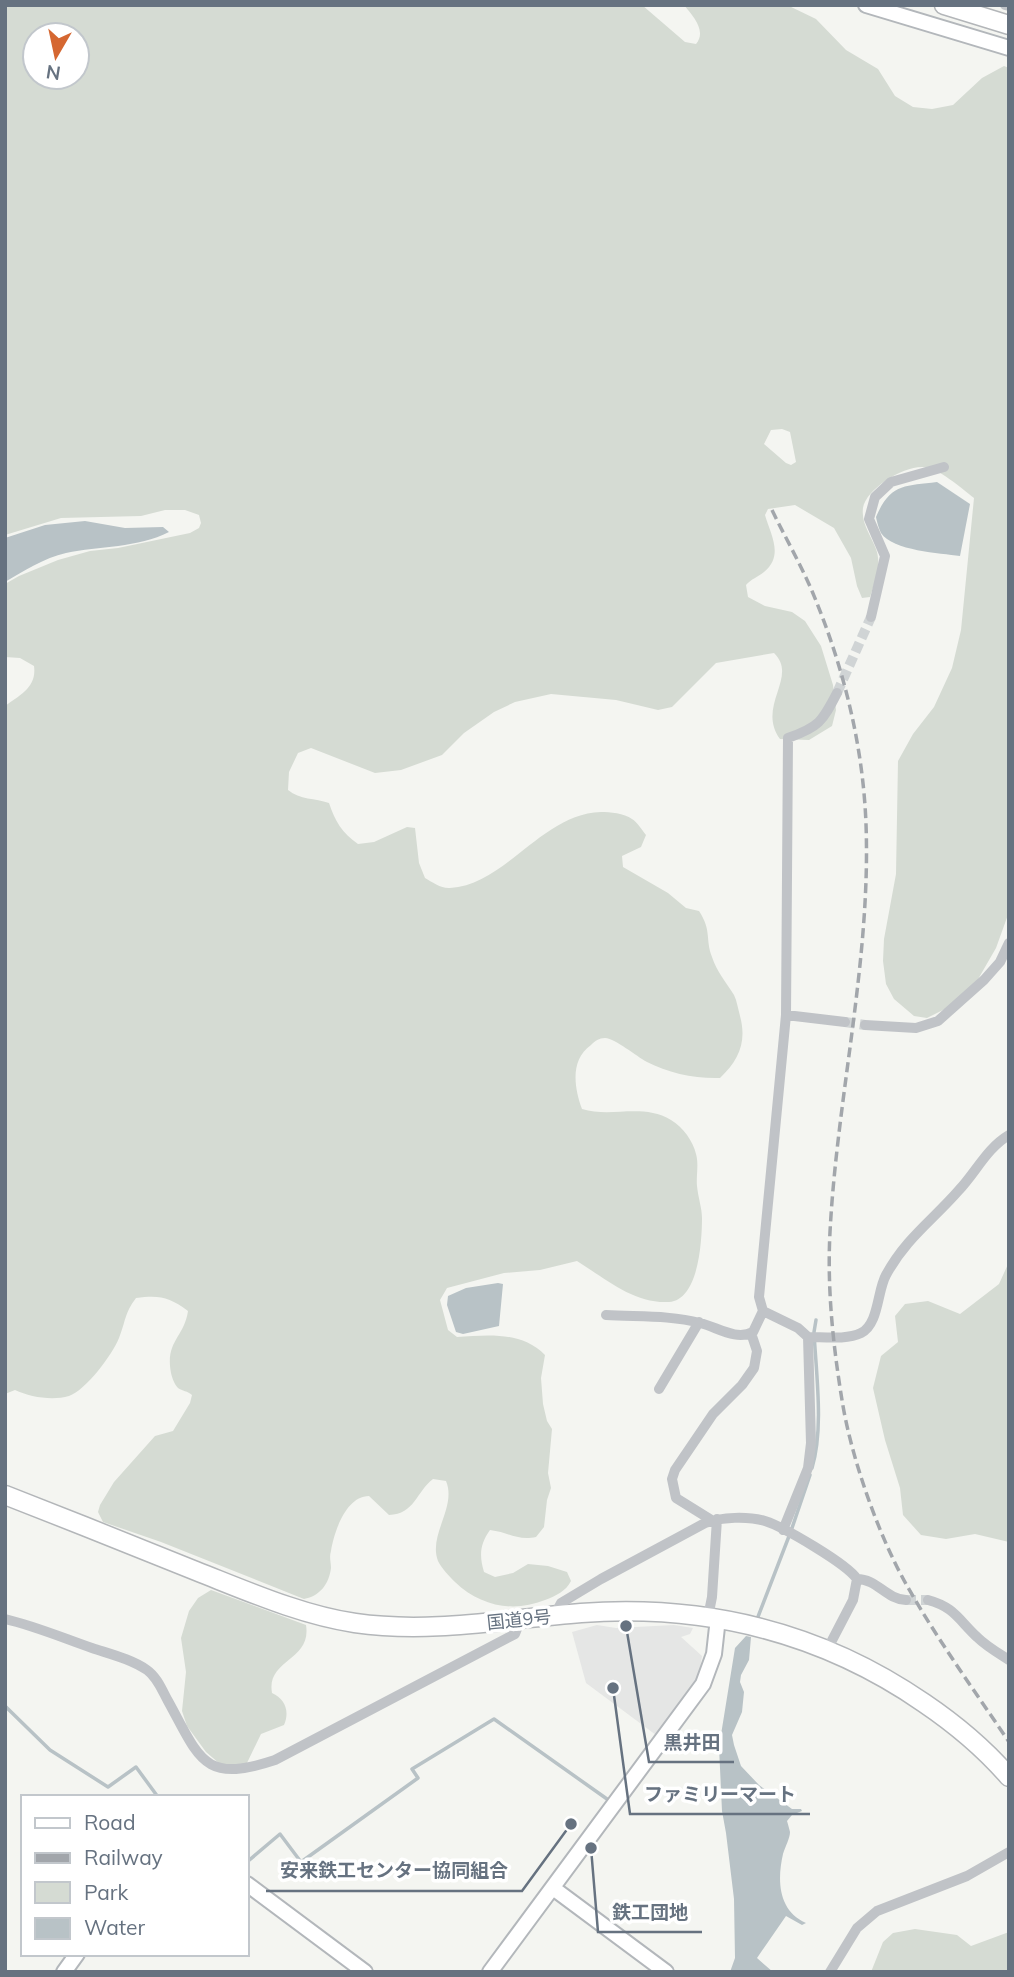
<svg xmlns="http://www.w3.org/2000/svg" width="1014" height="1977" font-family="Mulish,'Noto Sans JP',sans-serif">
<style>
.built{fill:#e5e6e5}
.green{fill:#d5dbd3;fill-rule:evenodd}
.water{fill:#b8c2c6}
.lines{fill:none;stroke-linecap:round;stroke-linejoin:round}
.stream{stroke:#b8c2c6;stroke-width:3.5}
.street-tunnel{stroke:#d0d4d5;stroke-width:10;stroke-dasharray:10 5;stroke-linecap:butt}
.secondary-casing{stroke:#b3b7bb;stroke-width:18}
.highway-casing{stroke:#b3b6b9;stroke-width:21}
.street{stroke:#c0c3c7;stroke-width:10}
.secondary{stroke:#fff;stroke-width:14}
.highway{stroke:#fff;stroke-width:18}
.rail{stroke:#a2a6ab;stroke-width:3.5;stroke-dasharray:10 5;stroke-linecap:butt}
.labels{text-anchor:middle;stroke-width:7;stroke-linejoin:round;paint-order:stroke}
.street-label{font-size:18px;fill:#667280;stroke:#fff}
.leader{fill:none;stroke:#667280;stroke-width:2.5}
.callout-dot{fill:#667280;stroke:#fff;stroke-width:2.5}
.callout-label{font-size:19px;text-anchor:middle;font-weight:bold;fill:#667280;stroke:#fff;stroke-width:7;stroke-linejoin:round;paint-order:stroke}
</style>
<rect width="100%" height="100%" fill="#f4f5f1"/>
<path class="built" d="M597,1625L616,1628L674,1625L693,1628L690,1634L681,1637L702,1656L700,1669L694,1684L656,1735L586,1683L572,1632Z"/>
<path class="green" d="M5,5H642L685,42L696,44C707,31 693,16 684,5H787L816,19L846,50L878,69L895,96L913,107L932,109L953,105L982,78L1004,66L1009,68V912L996,948L977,981L947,1008L927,1018L914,1016L894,999L886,984L883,961L884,939L896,874L898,761L913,734L934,707L952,668L961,630L974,498C961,488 939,468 923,467C903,466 866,489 863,508C861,524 871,535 876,549C882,565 875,582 870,597L862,598L857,586L851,558L834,528L795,505L768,509L765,515C771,536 784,555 764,572C758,577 751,579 746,585L748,597L765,606L792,612L805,621L821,646L833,685L836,710L832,726L809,740L780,739C756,706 799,677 774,653L716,663L672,707L658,710L616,700L551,694L515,702L494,712L464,733L442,755L401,770L375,773L311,748L298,753L289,772L288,790C300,800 315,798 329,803C335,821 342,833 358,844L374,842L407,827L415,828L419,863L425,878C432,882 442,889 450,888C506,885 541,814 601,812C610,812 624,813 632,819C637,822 642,830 646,835L641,847L622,856L623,867L668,893L686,908L699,911C712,931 705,938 712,957C717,972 726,982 734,995C737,1001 738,1009 740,1016C747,1042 739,1060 720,1078C696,1079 668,1073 647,1062C636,1056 616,1039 605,1038C599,1038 595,1041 591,1045C570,1060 574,1087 582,1109C611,1118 643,1103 671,1120C683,1127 693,1141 696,1154C699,1164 696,1176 697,1186C698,1197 702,1208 702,1218C702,1240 699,1300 669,1302C634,1304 606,1279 577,1261L540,1270L504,1273L447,1288L440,1300L448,1330L457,1337C488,1335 521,1331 545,1355L541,1378L543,1404L547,1421L552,1429L548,1473L551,1488L547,1500L544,1527L536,1537C517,1541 508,1532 490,1530C480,1544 479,1555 484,1572L495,1577L513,1573L528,1564L548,1566L567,1572L571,1581C566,1591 556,1596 545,1600C513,1613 480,1606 455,1582C449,1576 442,1569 438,1561C428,1535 457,1507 446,1481L433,1479C416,1492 415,1514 389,1515L369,1496C346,1496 334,1532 331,1551C329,1557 331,1562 331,1568C329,1584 320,1596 304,1599L161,1542L103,1522L98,1512L100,1505L114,1482L155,1436L173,1431L190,1403L192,1395C188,1391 182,1391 178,1388C174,1384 172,1377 171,1373C165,1341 184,1338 188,1311C169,1297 160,1295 136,1298C124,1314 126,1321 119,1338C112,1355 86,1390 69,1396C52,1401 30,1397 15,1390L5,1394V706C20,695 37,687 34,666L20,658L5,657V584L19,576L58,560L90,551L118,548L190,533L199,528L201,523L199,515L185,510H165L141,516L61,518L5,535ZM35,35H77V77H35ZM782,429L790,432L796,462L791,465L786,463L764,444L771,430Z
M1009,1262V1542L975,1534L946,1539L921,1535L903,1515L900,1488L885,1440L873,1388L881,1356L898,1342L895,1316L905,1304L928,1301L960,1314L999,1284Z
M211,1590L306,1625C312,1661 266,1659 272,1693C285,1699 290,1711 284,1725L261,1734L246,1765L220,1764L206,1752L187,1726L182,1711L186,1672L181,1638L189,1611L198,1598Z
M915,1929L957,1935L971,1946L1009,1932V1972H871L883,1942L893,1933Z"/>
<path class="water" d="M937,482L970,504L960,556C940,553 893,551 881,533C879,529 877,522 876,517C890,484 904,486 937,482Z
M85,521L125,528L163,527L169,532C138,548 99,546 66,553C44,558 24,571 5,582V538L45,525Z
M498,1283L503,1284L499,1326L463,1334L456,1332L447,1305L448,1296L466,1288Z
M746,1636L751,1637L749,1660L741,1675L740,1682L744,1692L742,1712L732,1735L734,1745L741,1766L759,1785L792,1809H801L802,1811L792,1815L787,1821C788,1824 789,1828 790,1832C790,1838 785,1847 783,1854C777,1880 778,1911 806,1923L802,1925L786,1916L757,1958L773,1972H730L735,1958L734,1899L726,1833L722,1811L719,1747L735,1648Z"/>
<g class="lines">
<path class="stream" d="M812,1468C824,1428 816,1373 814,1332L816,1320
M756,1622L791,1531L810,1475
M5,1706L50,1750L108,1787L136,1767L158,1797
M247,1862L280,1834L301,1862L418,1778L412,1769L494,1719L607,1799"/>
<path class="street-tunnel" d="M837,693L871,617
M845,1022L865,1025
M906,1600H928"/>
<g class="secondary-casing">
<path id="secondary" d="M866,5L1009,48
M247,1884L365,1972
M553,1888L666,1972
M64,1972L77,1954
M490,1972L703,1684L714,1654L718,1618"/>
</g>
<g class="highway-casing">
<path id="highway" d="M944,5L1009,25
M5,1495C69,1520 132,1545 196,1571C247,1591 301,1615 355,1623C431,1634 505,1619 581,1613C705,1604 821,1632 924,1703C955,1724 984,1748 1009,1777"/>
</g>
<path class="street" d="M1005,5L1009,6
M871,617L885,556L869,519L875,497L891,482L944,467
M837,693C822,722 819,727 788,738L786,1015L759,1297L763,1311L798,1328L808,1337C824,1337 847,1340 861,1333C879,1324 877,1291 886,1275C906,1238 933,1220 959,1190C976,1172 987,1148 1009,1135
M786,1015L845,1022
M865,1025L916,1028L938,1021L984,980L1000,962L1009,943
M606,1315C637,1317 670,1315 700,1323C717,1327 736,1341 753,1332L763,1311
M659,1389L699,1322
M713,1521L676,1498L672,1479L675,1470L713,1414L742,1385L754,1368L757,1351L751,1333
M783,1530L808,1468L811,1443L808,1337
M857,1579C877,1579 886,1599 906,1600
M928,1600C954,1607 958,1619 977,1637C986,1646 998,1653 1009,1660
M554,1616L561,1603L601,1579L705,1523C722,1517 747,1516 765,1521C784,1527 847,1564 857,1579L853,1600L827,1650
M708,1617L712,1597L717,1519
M5,1619C35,1626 63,1638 92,1648C110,1654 131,1659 147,1670C157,1677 162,1690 168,1701C200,1759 203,1784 275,1760L515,1634L520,1621
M830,1972L857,1928L877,1911L967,1876L1009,1852"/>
<use href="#secondary" class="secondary"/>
<use href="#highway" class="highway"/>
<path class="rail" d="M772,510C785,537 800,563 812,591C843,665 863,744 866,824C871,960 837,1097 830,1232C827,1288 833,1345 842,1400C851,1457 878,1534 906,1584C937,1639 974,1690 1009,1742"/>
</g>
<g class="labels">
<g class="street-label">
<text transform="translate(519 1620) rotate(-6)" y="6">国道9号</text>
</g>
</g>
<path class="leader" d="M626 1626L649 1762H734M613 1688L630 1814H810M571 1824L522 1891H266M591 1848L598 1932H702"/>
<g class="callout-dot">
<circle cx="626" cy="1626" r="7"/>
<circle cx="613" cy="1688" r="7"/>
<circle cx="571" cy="1824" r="7"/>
<circle cx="591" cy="1848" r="7"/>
</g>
<g class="callout-label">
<text x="692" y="1749">黒井田</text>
<text x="720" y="1801">ファミリーマート</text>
<text x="394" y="1877">安来鉄工センター協同組合</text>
<text x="650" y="1919">鉄工団地</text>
</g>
<rect width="1014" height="1977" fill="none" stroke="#667280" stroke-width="14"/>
<rect x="21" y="1795" width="228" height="161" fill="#ffffff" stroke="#c2c7cc" stroke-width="2"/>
<rect x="35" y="1818" width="35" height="10" fill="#ffffff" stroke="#c2c7cc" stroke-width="2"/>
<text x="84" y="1830" font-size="21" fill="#667280">Road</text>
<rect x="35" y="1853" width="35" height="10" fill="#a2a6ab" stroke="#c2c7cc" stroke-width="2"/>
<text x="84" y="1865" font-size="21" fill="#667280">Railway</text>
<rect x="35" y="1882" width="35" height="21" fill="#d5dbd3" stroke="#c2c7cc" stroke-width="2"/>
<text x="84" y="1900" font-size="21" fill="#667280">Park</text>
<rect x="35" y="1918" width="35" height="21" fill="#b8c2c6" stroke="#c2c7cc" stroke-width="2"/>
<text x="84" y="1935" font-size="21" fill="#667280">Water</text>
<g transform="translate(56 56) rotate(189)"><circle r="33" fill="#ffffff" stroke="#c2c7cc" stroke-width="2"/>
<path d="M0-5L12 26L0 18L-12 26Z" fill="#d56731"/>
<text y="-10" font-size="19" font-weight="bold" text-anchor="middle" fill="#667280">N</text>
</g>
</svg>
